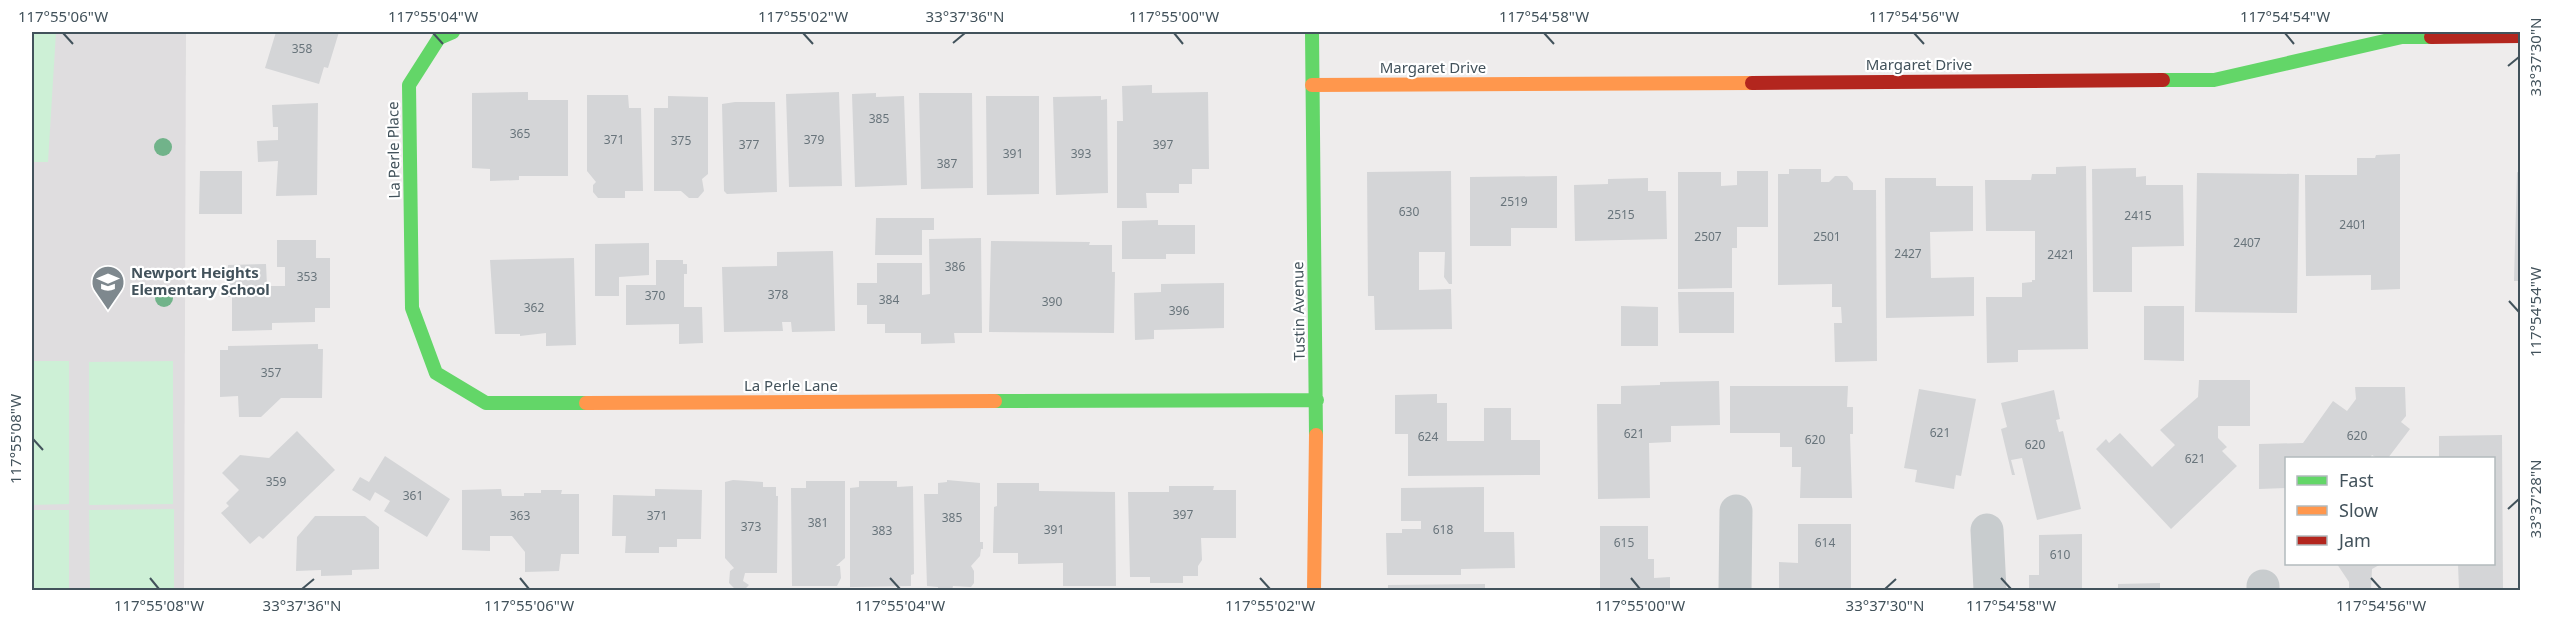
<svg xmlns="http://www.w3.org/2000/svg" width="2552" height="622" font-family="'Noto Sans',sans-serif">
<style>
.education{fill:#dfdddf}
.green{fill:#cdf0d6}
.building{fill:#d4d5d7}
.lines{fill:none;stroke-linecap:round;stroke-linejoin:round}
.street{stroke:#c8ccce;stroke-width:33}
.fast{stroke:#63d668;stroke-width:14}
.slow{stroke:#ff974d;stroke-width:14}
.jam{stroke:#b3261e;stroke-width:14}
.tree{fill:#71b38a}
.ticks{fill:none;stroke:#42525b;stroke-width:2}
.labels{text-anchor:middle;stroke-width:4.5;stroke-linejoin:round;paint-order:stroke}
.number-label{font-size:12px;fill:#68747b}
.street-label{font-size:15px;fill:#42525b;stroke:#fff}
.poi-label{font-size:15px;font-weight:bold;fill:#42525b;stroke:#fff;text-anchor:start}
.neatline{fill:none;stroke:#42525b;stroke-width:2}
.ticks-label{font-size:15px;text-anchor:middle;fill:#42525b}
</style>
<rect width="100%" height="100%" fill="#eeecec"/>
<path class="education" d="M32,32H186L184,590H32Z"/>
<path class="green" d="M32,32H56L48,162H32Z
M32,361H69V504L32,505Z
M173,361V504L89,505V362Z
M174,509V590H90L89,510Z
M32,510H69V590H32Z"/>
<path class="building" d="M276,32H339L328,68L324,67L319,84L265,68Z
M1152,85V93L1208,92L1209,169H1192V184H1179V193H1146L1147,208H1117V121H1123L1122,86Z
M528,92V100H568V176H519V180L490,181V169L472,168V93Z
M839,92L842,186L789,187L786,94Z
M876,93V97L904,96L907,185L855,187L852,94Z
M919,93H972L973,188L921,189Z
M587,95H628L629,108H641L643,191H625V198H598L593,192V185L596,182L587,171Z
M668,96L708,97V174L702,179L704,191L698,198H689L681,191H654V108H668Z
M986,96H1039V194L987,195Z
M1101,96V100L1107,99L1108,193L1056,195L1053,97Z
M735,102H775L777,192L727,194L724,191L722,104Z
M318,103L317,195L276,196L278,161L258,162L257,141L278,140V127H273L272,105Z
M2400,154V289L2371,290V275L2306,276L2305,175H2357V158H2375L2376,155Z
M2086,166L2088,349L2018,350V362L1987,363L1986,297H2022V283L2032,282V280H2035V231H1986L1985,180H2031L2032,174H2056V167Z
M2136,168V177L2146,176V185H2183L2184,246L2132,247V292H2093L2092,169Z
M1789,169H1821V182H1829L1835,176H1847L1853,183V190H1876L1877,361L1835,362L1834,323H1842L1841,307H1832V284L1778,285V174H1789Z
M200,171H242V214H199Z
M1451,171L1452,284H1449L1444,277L1445,252H1419V290L1451,289L1452,329L1375,330L1374,296H1368L1367,172Z
M1737,171H1768V227H1737V248H1732V288L1678,289V172H1721V186L1737,185Z
M2517,172L2520,173V281H2514Z
M2197,173L2299,174L2297,313L2195,312Z
M1557,176V228H1511V246H1470V177Z
M1648,178V191H1666L1667,239L1575,241L1574,185L1608,184V179Z
M1885,178H1936V186H1973V231L1930,232L1931,278L1974,277V316L1886,318Z
M876,218H934V230H922V255H875Z
M1158,220V225H1195V254H1166V259H1122V221Z
M981,238L982,333H954L955,343L921,344V333H885V324H867V305H857V283H877V263H922V295L930,294L929,239Z
M277,240H316V258H330V308H315V322L272,323V330L232,331V297H228V265L266,264L267,286H285V267H277Z
M991,241L1090,242L1089,245H1112V272H1115L1114,333L989,332Z
M649,243V275L619,277V296H595V244Z
M833,251L835,331L792,332L791,322H782L783,331L724,332L722,267L777,266V252Z
M574,258L576,345L546,346V333L520,336V334H495L490,260Z
M656,260H683V264H687V274H684V307H702L703,343L679,344V324L626,325V285H656Z
M1224,283V328L1154,330V339L1135,340L1134,293L1161,292V284Z
M1678,292H1734V333H1679Z
M1621,306L1658,307V346H1621Z
M2144,306H2184V361L2144,360Z
M318,344V349H323L322,398H281L261,417H239L238,396L220,397V350H228V346Z
M2199,380H2250V426H2218V438L2227,447L2222,451L2237,466L2171,529L2096,449L2106,439L2109,443L2120,433L2152,467L2175,445L2160,430L2198,397Z
M1719,381L1720,425L1671,426V442L1649,443L1650,498L1598,499L1597,404H1621V386L1660,385V382Z
M1730,386H1848L1847,407H1853V434H1850L1852,498H1800L1801,467H1792V447H1780V433H1730Z
M2355,387H2405L2406,416L2401,422L2410,429L2388,458H2377L2372,455L2370,458H2286V488L2259,489V444L2303,443L2333,401L2347,411L2356,399Z
M1919,389L1976,399L1961,476L1956,475L1954,489L1915,482L1917,470L1904,468Z
M2054,390L2060,419L2056,420L2059,432L2063,431L2081,509L2037,520L2022,458L2011,460L2015,475H2012L2001,429L2007,427L2001,403Z
M1437,394V403H1447V441H1484V408H1511V440H1540V475L1408,476V434H1395V395Z
M297,431L335,470L263,539L259,536L250,544L221,513L229,506L226,503L239,490L222,473L240,455L269,458Z
M2502,435L2503,590H2459L2458,564H2494V458H2439V436Z
M385,456L450,499L427,537L384,511L390,501L375,492L370,501L352,490L360,477L369,482Z
M733,480L763,482V487H776V496H778L777,573H745L743,581L749,585L746,588H734L729,583L730,571L734,568L725,558V482Z
M947,480L980,483V542H983V549H981L980,556L971,566L974,571V583L971,587L953,586L952,590H938V587L927,586L924,494H938V483L947,482Z
M806,481H845V558L836,566H840L841,578L837,586H792L791,488H806Z
M859,481H897V487L913,486L914,574L911,575V586L850,587V488L859,487Z
M997,483H1039V491L1115,492L1116,586H1063V563L1018,564V553H993L994,507L997,506Z
M1169,486H1214L1213,490H1236V538H1201L1202,560L1198,566V576H1183V583H1150V577H1130L1128,492H1169Z
M1484,487V532H1514L1515,568L1461,569V575H1387L1386,533H1402V529H1421V521H1401V488Z
M501,489L502,496H524V493H541V490H562L561,494H579V554H561L559,571L525,572V552L512,536H490V551L462,550V490Z
M655,489L702,490L701,539H677V547H659V553H625L626,536H612L613,495L655,496Z
M315,516H365L379,527V569L352,570V575L321,576V570L296,571L297,537Z
M1798,524H1851V590H1779V562L1798,563Z
M1600,526H1648V559H1654V578L1670,577V590H1600Z
M2082,534V590H2029V575H2039V535Z
M2337,564H2381L2372,569L2371,590H2349V582Z
M2160,583V590H2118V584Z
M1485,584V590H1388V585Z"/>
<g class="lines">
<path class="street" d="M1987,530L1990,590
M2263,586V590
M1735,590L1736,511"/>
<path class="fast" d="M453,32L439,38L409,85L412,308L436,373L486,403H586
M1312,32L1316,435
M2163,80H2214L2402,37H2431
M995,401L1317,400"/>
<path class="slow" d="M1312,85L1752,83
M586,403L995,401
M1314,590L1316,435"/>
<path class="jam" d="M2431,37L2520,36
M1752,83L2163,80"/>
</g>
<g class="tree">
<circle cx="163" cy="147" r="9"/>
<circle cx="164" cy="298" r="9"/>
</g>
<path class="ticks" d="M63,33L73,44M433,33L443,44M803,33L813,44M1174,33L1183,44M1544,33L1554,44M1914,33L1924,44M2285,33L2294,44M953,43L965,33M2508,66L2519,57M2509,301L2519,312M33,439L43,450M2508,509L2519,499M150,578L159,589M520,578L529,589M890,578L900,589M1260,578L1270,589M1631,578L1640,589M2001,578L2011,589M2371,578L2381,589M302,589L314,579M1885,589L1896,579"/>
<defs>
<g id="school-pin" transform="scale(1.725)"><path d="M0 17L-7.5 6A9.5 9.5 0 1 1 7.5 6Z" fill="#7e888e" stroke="#fff"/><path d="M0-5L7-2L0 1L-7-2ZM-4 1L0 2.5L4 1V4Q0 6-4 4Z" fill="#fff"/></g>
</defs>
<g fill-rule="evenodd">
<use href="#school-pin" x="108" y="282"/>
</g>
<g class="labels">
<g class="number-label">
<text x="302" y="53">358</text>
<text x="879" y="123">385</text>
<text x="520" y="138">365</text>
<text x="614" y="144">371</text>
<text x="814" y="144">379</text>
<text x="681" y="145">375</text>
<text x="749" y="149">377</text>
<text x="1163" y="149">397</text>
<text x="1013" y="158">391</text>
<text x="1081" y="158">393</text>
<text x="947" y="168">387</text>
<text x="1514" y="206">2519</text>
<text x="1409" y="216">630</text>
<text x="1621" y="219">2515</text>
<text x="2138" y="220">2415</text>
<text x="2353" y="229">2401</text>
<text x="1708" y="241">2507</text>
<text x="1827" y="241">2501</text>
<text x="2247" y="247">2407</text>
<text x="1908" y="258">2427</text>
<text x="2061" y="259">2421</text>
<text x="955" y="271">386</text>
<text x="307" y="281">353</text>
<text x="778" y="299">378</text>
<text x="655" y="300">370</text>
<text x="889" y="304">384</text>
<text x="1052" y="306">390</text>
<text x="534" y="312">362</text>
<text x="1179" y="315">396</text>
<text x="271" y="377">357</text>
<text x="1940" y="437">621</text>
<text x="1634" y="438">621</text>
<text x="2357" y="440">620</text>
<text x="1428" y="441">624</text>
<text x="1815" y="444">620</text>
<text x="2035" y="449">620</text>
<text x="2195" y="463">621</text>
<text x="276" y="486">359</text>
<text x="413" y="500">361</text>
<text x="1183" y="519">397</text>
<text x="520" y="520">363</text>
<text x="657" y="520">371</text>
<text x="952" y="522">385</text>
<text x="818" y="527">381</text>
<text x="751" y="531">373</text>
<text x="1054" y="534">391</text>
<text x="1443" y="534">618</text>
<text x="882" y="535">383</text>
<text x="1624" y="547">615</text>
<text x="1825" y="547">614</text>
<text x="2060" y="559">610</text>
</g>
<g class="street-label">
<text x="1919" y="70">Margaret Drive</text>
<text x="1433" y="73">Margaret Drive</text>
<text transform="translate(394 150) rotate(-91)" y="5">La Perle Place</text>
<text transform="translate(1299 311) rotate(-91)" y="5">Tustin Avenue</text>
<text x="791" y="391">La Perle Lane</text>
</g>
<g class="poi-label">
<text x="131" y="278">Newport Heights<tspan x="131" dy="17">Elementary School</tspan></text>
</g>
</g>
<rect width="2552" height="622" fill="none" stroke="#ffffff" stroke-width="66"/>
<rect x="2285" y="457" width="210" height="108" fill="#ffffff" stroke="#b3babd" stroke-width="1.5"/>
<rect x="2297" y="476" width="30" height="9" fill="#63d668" stroke="#b3babd" stroke-width="1.5"/>
<text x="2339" y="487" font-size="18" fill="#42525b">Fast</text>
<rect x="2297" y="506" width="30" height="9" fill="#ff974d" stroke="#b3babd" stroke-width="1.5"/>
<text x="2339" y="517" font-size="18" fill="#42525b">Slow</text>
<rect x="2297" y="536" width="30" height="9" fill="#b3261e" stroke="#b3babd" stroke-width="1.5"/>
<text x="2339" y="547" font-size="18" fill="#42525b">Jam</text>
<rect x="33" y="33" width="2486" height="556" class="neatline"/>
<g class="ticks-label">
<text x="63" y="22">117°55'06"W</text>
<text x="433" y="22">117°55'04"W</text>
<text x="803" y="22">117°55'02"W</text>
<text x="965" y="22">33°37'36"N</text>
<text x="1174" y="22">117°55'00"W</text>
<text x="1544" y="22">117°54'58"W</text>
<text x="1914" y="22">117°54'56"W</text>
<text x="2285" y="22">117°54'54"W</text>
<text transform="translate(2536 57) rotate(-90)" y="5">33°37'30"N</text>
<text transform="translate(2536 312) rotate(-90)" y="5">117°54'54"W</text>
<text transform="translate(16 439) rotate(-90)" y="5">117°55'08"W</text>
<text transform="translate(2536 499) rotate(-90)" y="5">33°37'28"N</text>
<text x="159" y="611">117°55'08"W</text>
<text x="302" y="611">33°37'36"N</text>
<text x="529" y="611">117°55'06"W</text>
<text x="900" y="611">117°55'04"W</text>
<text x="1270" y="611">117°55'02"W</text>
<text x="1640" y="611">117°55'00"W</text>
<text x="1885" y="611">33°37'30"N</text>
<text x="2011" y="611">117°54'58"W</text>
<text x="2381" y="611">117°54'56"W</text>
</g>
</svg>
